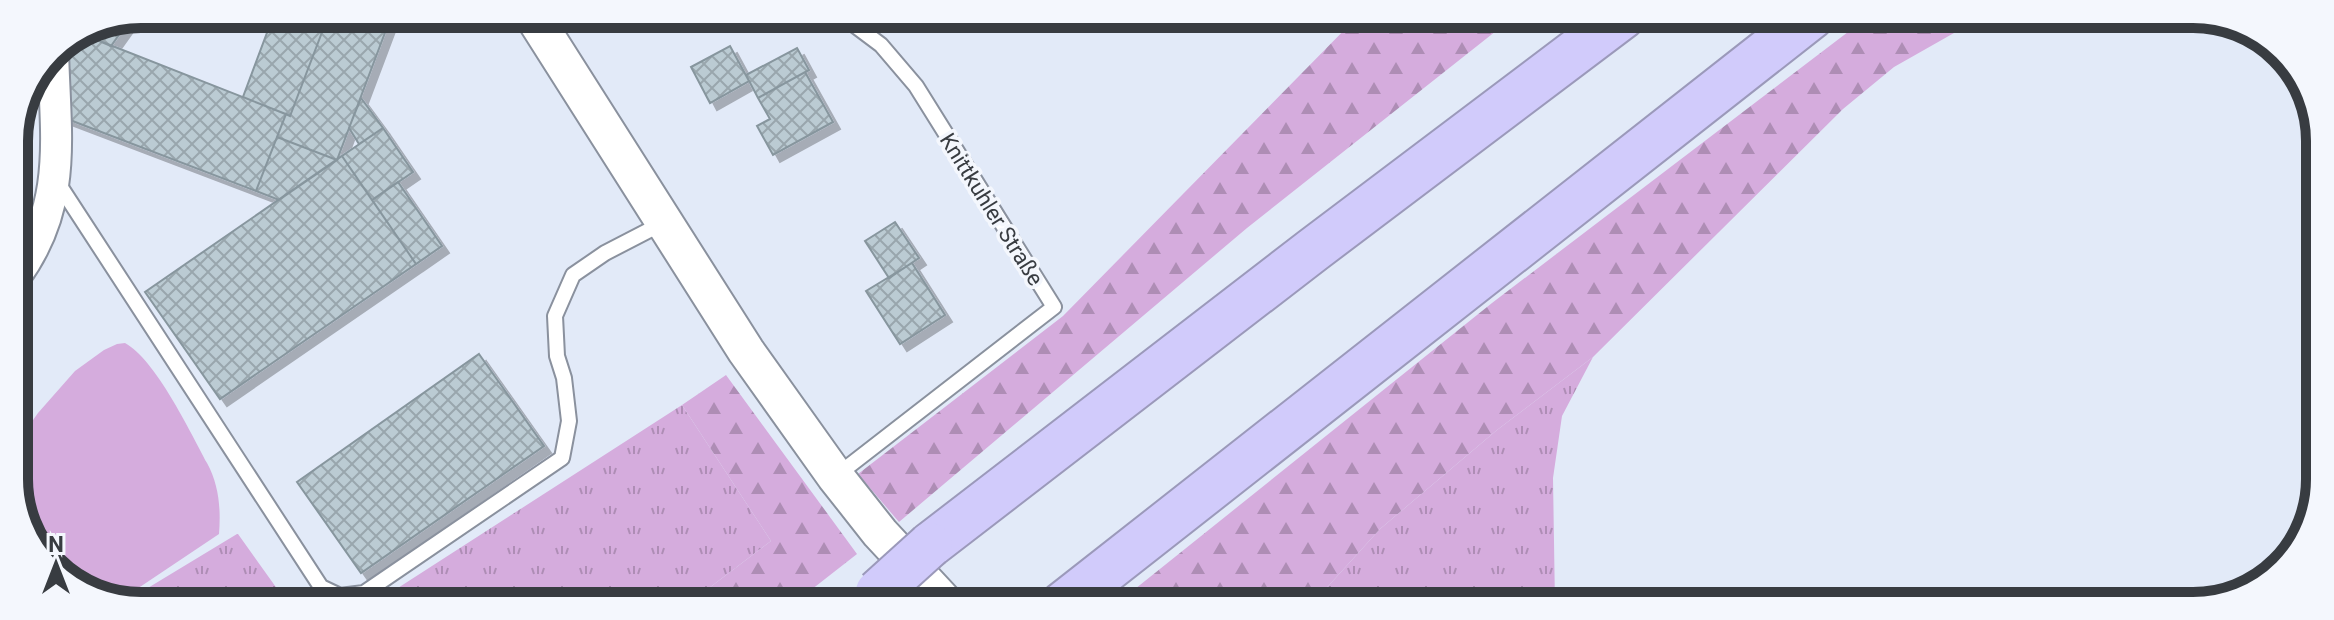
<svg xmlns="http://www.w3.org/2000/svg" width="2334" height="620" font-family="Roboto,sans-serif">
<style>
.grass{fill:url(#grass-tufts)}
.forest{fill:url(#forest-firs)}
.pitch{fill:#d5acdd}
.building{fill:url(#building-cross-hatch);stroke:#87969e;stroke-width:2;filter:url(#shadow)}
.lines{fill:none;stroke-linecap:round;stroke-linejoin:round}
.service-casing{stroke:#8a919e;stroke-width:18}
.minor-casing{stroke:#8a919e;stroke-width:34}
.tertiary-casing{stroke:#8a919e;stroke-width:40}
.motorway-casing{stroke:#9b99ba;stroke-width:48}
.service{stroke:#fff;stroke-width:14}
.minor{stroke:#fff;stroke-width:30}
.tertiary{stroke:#fff;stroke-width:36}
.motorway{stroke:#d1cbfb;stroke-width:44}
.motorway-bridge-casing{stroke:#9b99ba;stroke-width:48;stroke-linecap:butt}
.motorway-bridge{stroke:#d1cbfb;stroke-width:44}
.labels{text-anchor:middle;stroke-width:7;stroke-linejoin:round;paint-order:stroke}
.street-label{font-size:22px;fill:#383c41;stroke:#f4f7fd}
.rim{fill:none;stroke:#383c41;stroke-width:10}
</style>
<defs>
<pattern id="grass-tufts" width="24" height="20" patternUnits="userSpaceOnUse" patternTransform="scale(2)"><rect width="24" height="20" fill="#d5acdd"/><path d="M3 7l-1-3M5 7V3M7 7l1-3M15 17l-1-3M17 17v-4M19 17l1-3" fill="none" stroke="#ae8db5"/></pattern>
<pattern id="forest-firs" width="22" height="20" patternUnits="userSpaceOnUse" patternTransform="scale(2)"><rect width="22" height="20" fill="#d5acdd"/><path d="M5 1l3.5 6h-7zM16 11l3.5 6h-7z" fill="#ae8db5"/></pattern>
<pattern id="building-cross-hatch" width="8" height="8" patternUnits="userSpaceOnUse" patternTransform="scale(2)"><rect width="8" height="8" fill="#bbcbd3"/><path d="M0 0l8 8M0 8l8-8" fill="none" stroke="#99a6ad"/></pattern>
<filter id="shadow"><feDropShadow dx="7" dy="7" stdDeviation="0" flood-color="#0004"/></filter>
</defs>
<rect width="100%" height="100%" fill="#e2eaf8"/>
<path class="grass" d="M1593,357L1562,416L1553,478L1555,605H1311L1380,529L1497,430Z
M682,405L771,541L688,604H373Z
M238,534L288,604L123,603L237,534Z"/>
<path class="forest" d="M1359,15L1515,16L1247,228L899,522L858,474L1063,316Z
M1869,16H1984L1894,67L1843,109L1593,357L1497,430L1380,529L1311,605H1115L1492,303Z
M726,375L857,554L793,604H688L771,541L682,405Z"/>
<path class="pitch" d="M125,343C155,359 190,431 207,463C219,485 221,509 219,534L116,603L51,569L17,504L16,444L38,413L75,371L104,350L117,344Z"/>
<path class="building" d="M274,14H329L290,116L243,97Z
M329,14H392L337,160L277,137L286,114L290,116Z
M131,18L111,46L87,36Z
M87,36L286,114L256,191L62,117L64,46Z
M730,46L749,81L710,103L691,67Z
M797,48L809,70L758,98L746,75Z
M805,72L833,122L773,155L757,126L770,119L758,98Z
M361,98L383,128L359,144L349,128Z
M383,128L413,172L372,200L342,156Z
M277,137L337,160L279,200L256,191Z
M342,156L416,264L220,399L145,292Z
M398,182L442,246L416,264L372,200Z
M895,222L919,258L889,278L865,241Z
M912,263L945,315L900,344L866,291Z
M479,354L544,446L361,573L297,482Z"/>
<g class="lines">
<g class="service-casing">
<path id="service" d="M58,183L321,587L340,596L364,593L562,458L569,421L564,378L557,356L555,316L573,275L605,253L663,223
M836,476L1054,307L916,86L881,45L841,15"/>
</g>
<g class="minor-casing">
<path id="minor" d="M15,277C69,204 55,135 53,50"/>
</g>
<g class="tertiary-casing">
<path id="tertiary" d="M532,14L746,351L835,476L880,533L946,604"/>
</g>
<g class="motorway-casing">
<path id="motorway" d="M930,545L1313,250L1623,16
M1062,605L1812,16"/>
</g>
<use href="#service" class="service"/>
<use href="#minor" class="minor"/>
<use href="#tertiary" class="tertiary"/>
<use href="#motorway" class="motorway"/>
<g class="motorway-bridge-casing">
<path id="motorway-bridge" d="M878,592L930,545"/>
</g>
<use href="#motorway-bridge" class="motorway-bridge"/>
</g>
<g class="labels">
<g class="street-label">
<text transform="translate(992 209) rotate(58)" y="8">Knittkuhler Straße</text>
</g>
</g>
<path d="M0 0H2334V620H0ZM141 28H2193A113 113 0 0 1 2306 141V479A113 113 0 0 1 2193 592H141A113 113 0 0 1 28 479V141A113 113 0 0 1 141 28Z" fill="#f4f7fd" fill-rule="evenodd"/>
<path class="rim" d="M141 28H2193A113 113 0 0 1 2306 141V479A113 113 0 0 1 2193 592H141A113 113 0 0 1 28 479V141A113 113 0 0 1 141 28Z"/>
<g transform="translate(56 564)" stroke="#f4f7fd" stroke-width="6" paint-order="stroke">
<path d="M0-6L14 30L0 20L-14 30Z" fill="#383c41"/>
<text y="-12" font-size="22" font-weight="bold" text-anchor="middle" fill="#383c41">N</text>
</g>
</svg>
